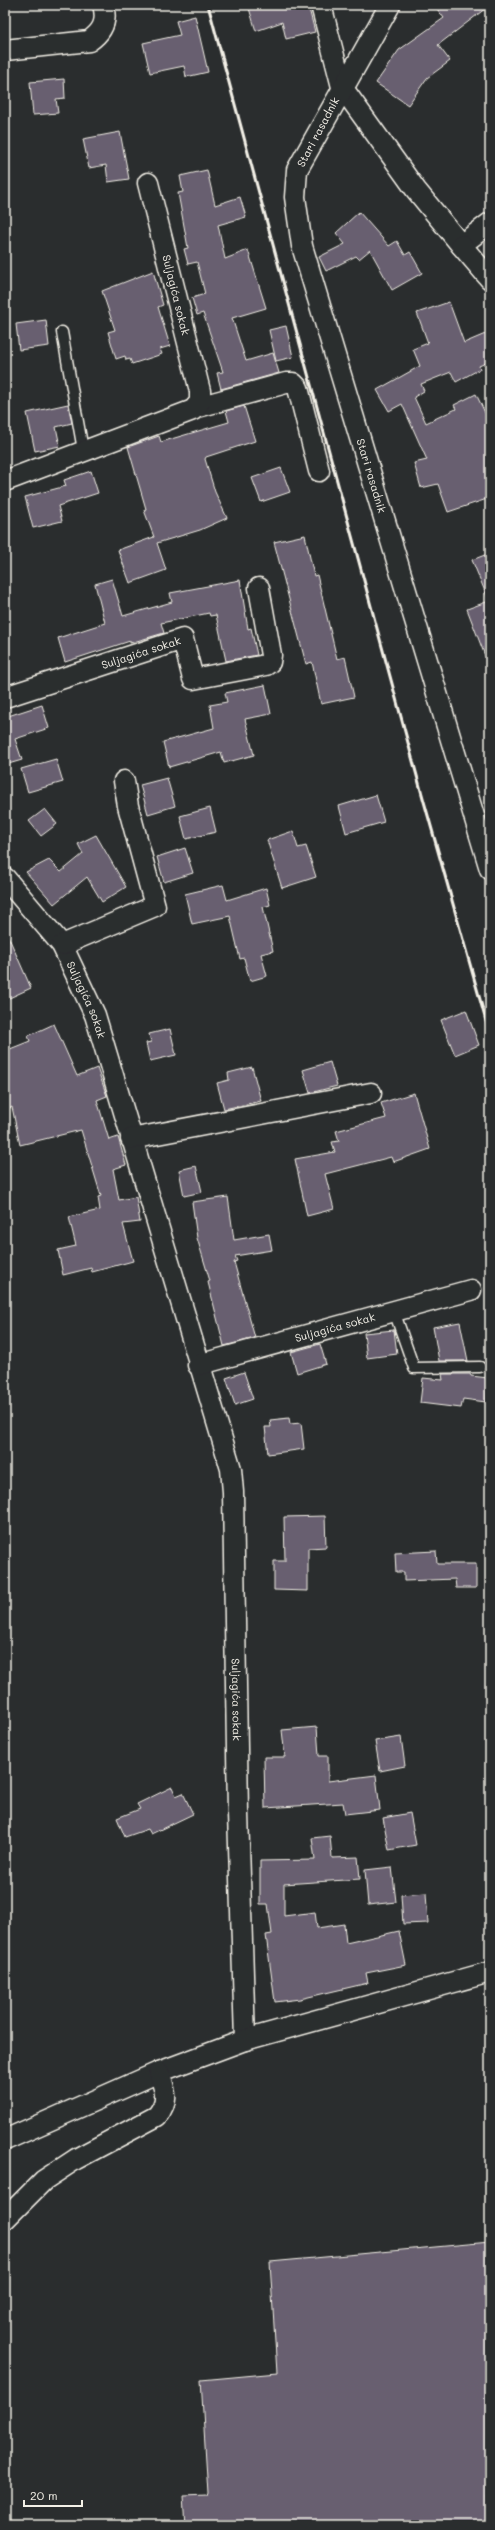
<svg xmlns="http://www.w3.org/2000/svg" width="495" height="2530" font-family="Mali,sans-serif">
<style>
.building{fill:#675e6f;stroke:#f4f1e8}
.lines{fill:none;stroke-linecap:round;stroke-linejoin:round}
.lane-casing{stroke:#f4f1e8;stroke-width:13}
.street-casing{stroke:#f4f1e8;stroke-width:23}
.lane{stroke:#2a2d2e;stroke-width:10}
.street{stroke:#2a2d2e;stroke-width:20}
.rail{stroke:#f4f1e8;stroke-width:3}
.labels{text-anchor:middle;stroke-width:3;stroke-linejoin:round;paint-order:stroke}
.street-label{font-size:11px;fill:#f4f1e8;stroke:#2a2d2e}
</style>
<rect width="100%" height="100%" fill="#2a2d2e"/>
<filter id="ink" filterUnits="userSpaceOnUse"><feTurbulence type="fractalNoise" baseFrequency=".025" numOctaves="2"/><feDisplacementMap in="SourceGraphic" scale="8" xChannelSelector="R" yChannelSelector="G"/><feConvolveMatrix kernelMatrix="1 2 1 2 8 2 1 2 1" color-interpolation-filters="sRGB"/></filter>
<g filter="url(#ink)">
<path class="building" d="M248,5H308L315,32L286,39L282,22L256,31Z
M434,5H490L438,45L450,61L427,78L408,105L376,83L399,50L444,18Z
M195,16L208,72L186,77L184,66L150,73L143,43L180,35L176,21Z
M64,79L65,98L56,99L58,113L33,115L30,82Z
M120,132L129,179L108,182L106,165L89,168L83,139Z
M207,170L215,205L240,197L246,217L218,225L225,259L248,250L266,308L232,318L246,361L273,353L279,373L221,389L217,373L223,372L203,313L197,315L192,298L205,294L197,262L188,264L184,249L188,248L178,193L183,192L180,176Z
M359,212L389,246L397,241L405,255L410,252L422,273L392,290L370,250L359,259L356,256L326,271L319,257L345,244L336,233Z
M153,271L163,305L158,307L170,346L160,349L162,354L132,364L130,359L126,360L125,356L116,359L108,332L115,330L102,291Z
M449,302L464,343L490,332V361L479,366L480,369L456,382L451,372L421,384L424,391L414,397L426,423L456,409L454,405L476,394L490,423V498L448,512L438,484L421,488L414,463L427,460L402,404L389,411L377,390L420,366L413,349L428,343L417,313Z
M46,320L49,346L19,350L16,324Z
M286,326L293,357L276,361L269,330Z
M68,404L72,423L56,427L60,446L35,451L27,413Z
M244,406L255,441L206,457L205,459L215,492L227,518L200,530L157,543L166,570L130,583L118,550L154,537L144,510L146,509L128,447L159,436L161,442L229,422L226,411Z
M281,468L290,492L261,502L252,478Z
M91,471L98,493L58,506L62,521L33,528L25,497L66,486L64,480Z
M305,535L314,576L317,575L337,659L345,657L354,697L321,704L312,662L306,664L274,542Z
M490,553V665L489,666L467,609L489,601L472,560Z
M112,579L123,616L172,602L170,593L240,580L248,629L251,628L257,655L226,661L216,615L210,616L209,613L161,623L164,633L130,643V641L65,662L58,638L105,623L95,584Z
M265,685L271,714L245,719L254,755L224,763L221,752L169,767L163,742L214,728L210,705L227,702L225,693Z
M42,705L49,728L15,739L22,760L5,765V717Z
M56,759L63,782L28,792L21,769Z
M167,778L175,806L148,814L140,785Z
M376,795L384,822L346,833L339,806Z
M210,808L216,832L186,839L180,816Z
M45,809L57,824L41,836L29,821Z
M293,831L298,848L306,846L316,877L282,888L267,840Z
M96,835L126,887L102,902L87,877L54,904L26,872L49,860L61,872L83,854L78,844Z
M185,848L193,873L164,882L157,857Z
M223,885L227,900L266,888L270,905L263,907L273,951L261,954L267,976L250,981L244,958L240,959L230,916L192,924L185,894Z
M5,929L31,988L5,1000Z
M466,1010L479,1045L455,1055L441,1020Z
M54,1024L77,1076L97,1068L107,1096L97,1100L109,1140L118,1137L126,1165L113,1169L119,1200L136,1197L140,1222L123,1224L133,1261L92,1272L91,1268L63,1275L58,1250L76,1246L69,1217L100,1210L98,1197L101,1196L81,1130L20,1145L12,1107L5,1110V1051L30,1041L28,1036Z
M170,1029L176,1055L150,1061L146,1043L151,1042L149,1034Z
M330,1062L337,1086L310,1093L303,1070Z
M252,1067L261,1101L224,1109L217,1083L229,1080L228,1073Z
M414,1093L430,1149L393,1162L391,1157L325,1174L334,1209L307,1216L295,1159L335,1152L332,1142L339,1141L336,1131L386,1118L381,1103Z
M196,1166L202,1192L184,1196L179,1170Z
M228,1197L234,1240L269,1234L272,1250L235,1256L237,1261L234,1262L255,1338L224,1346L208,1282L210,1281L197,1238L192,1202Z
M460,1322L468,1361H439L433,1327Z
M394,1330L397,1354L367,1358L364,1333Z
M320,1344L326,1364L297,1373L291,1352Z
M244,1372L253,1399L235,1405L226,1378Z
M442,1374H470L471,1376L488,1378L486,1402L463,1399L461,1408L420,1403L423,1378L443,1380Z
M289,1418L290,1424L301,1423L304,1449L268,1454L265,1427H271L270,1420Z
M325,1516L326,1547L308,1548V1591L274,1590V1561H285L284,1517Z
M436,1551L437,1564H476V1588H456L455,1579L404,1581V1572H396L395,1553Z
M317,1727L319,1756H328V1781L376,1775L380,1810L345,1814L343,1803L265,1808L264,1757H285L282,1730Z
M401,1737L405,1766L380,1771L375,1741Z
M172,1787L176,1796L183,1793L193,1814L151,1834L148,1829L125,1837L117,1818L140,1809L137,1804Z
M410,1813L416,1845L389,1850L383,1818Z
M330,1836L332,1858L358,1857L360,1879L284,1884V1916L315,1912L317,1928L344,1924L346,1943L399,1931L406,1965L366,1973L368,1983L300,1999L275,2002L266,1935L272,1934L268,1904H260V1861L315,1860L312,1838Z
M392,1867L396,1902L368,1905L365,1870Z
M426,1893L428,1923L403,1924L401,1895Z
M490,2242V2495H487L489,2525H185L183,2497L207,2496L208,2493L201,2380L277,2373L270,2262Z"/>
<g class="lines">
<g class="lane-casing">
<path id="lane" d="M62,332L83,450
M394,1311L414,1368L480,1367"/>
</g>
<g class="street-casing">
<g id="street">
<path d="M321,5L342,87L416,190L461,245L490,223"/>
<path id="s1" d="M390,5L297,170L295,197L302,246L490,869"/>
<path d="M5,50L89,41C102,32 108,22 103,5"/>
<path d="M461,245L490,279"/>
<path d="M198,407L286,383H293L298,388L319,471"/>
<path d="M5,481L193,410L200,402V391L148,183"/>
<path id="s2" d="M5,697L183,639L193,679L266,665L270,662L271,655L259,588"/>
<path id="s3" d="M5,878L62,945L95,1015L231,1469L233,1492L238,1813L245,2040"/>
<path d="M62,945L155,906L128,806L124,781"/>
<path d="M131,1139L371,1093"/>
<path id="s4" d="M198,1365L471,1290"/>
<path d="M5,2140L159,2072L245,2040L490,1972"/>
<path d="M5,2219L44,2180L76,2159L157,2116C170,2099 165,2091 159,2072"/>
</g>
</g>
<use href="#lane" class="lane"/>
<use href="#street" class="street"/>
<path class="rail" d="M208,5L423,798L490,1035"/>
</g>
</g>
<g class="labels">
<g class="street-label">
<text transform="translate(318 132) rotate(-62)" y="4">Stari rasadnik</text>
<text transform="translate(176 295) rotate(76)" y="4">Suljagića sokak</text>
<text dy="4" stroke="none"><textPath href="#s1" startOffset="506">Stari rasadnik</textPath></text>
<text dy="4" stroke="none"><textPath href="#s2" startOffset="143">Suljagića sokak</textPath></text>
<text dy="4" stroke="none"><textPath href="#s3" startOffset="148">Suljagića sokak</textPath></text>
<text dy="4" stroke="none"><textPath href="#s4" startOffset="142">Suljagića sokak</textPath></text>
<text dy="4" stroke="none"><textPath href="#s3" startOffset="870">Suljagića sokak</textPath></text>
</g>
</g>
<rect width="495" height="2530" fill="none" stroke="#2a2d2e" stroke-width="20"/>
<rect x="10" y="10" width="475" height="2510" fill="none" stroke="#f4f1e8" stroke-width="1.5" filter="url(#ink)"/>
<path d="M24 2500v6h58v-6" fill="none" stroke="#f4f1e8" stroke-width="2"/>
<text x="30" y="2500" font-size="12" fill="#f4f1e8" stroke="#2a2d2e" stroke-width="3" paint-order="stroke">20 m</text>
</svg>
